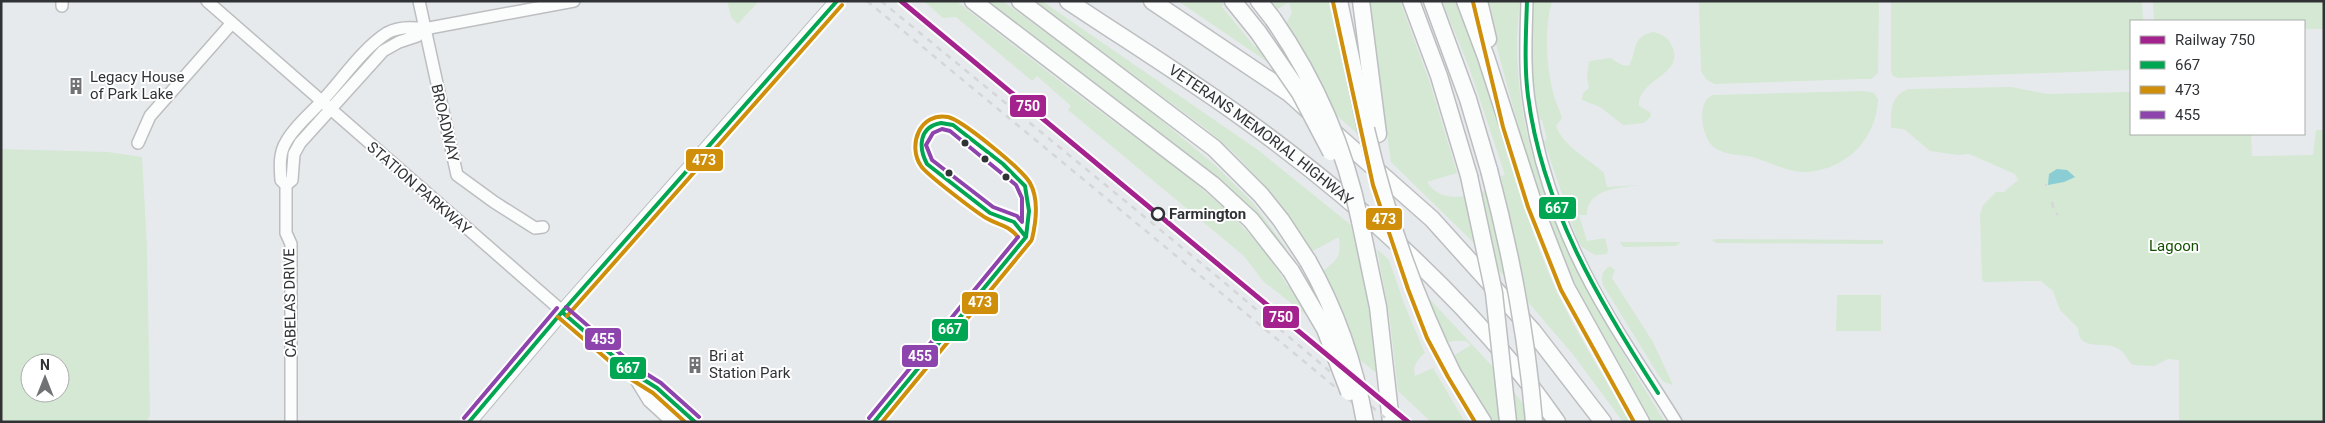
<svg xmlns="http://www.w3.org/2000/svg" width="2325" height="423" font-family="Roboto,sans-serif">
<style>
.green{fill:#d4e8d3;fill-rule:evenodd}
.water{fill:#8acdd4}
.lines{fill:none;stroke-linecap:round;stroke-linejoin:round}
.minor-casing{stroke:#bcbec0;stroke-width:14}
.major-casing{stroke:#bcbec0;stroke-width:16}
.highway-casing{stroke:#bcbec0;stroke-width:19}
.minor{stroke:#fbfcfc;stroke-width:11}
.major{stroke:#fbfcfc;stroke-width:14}
.highway{stroke:#fbfcfc;stroke-width:16}
.rail{stroke:#d5d6d8;stroke-width:2.5;stroke-dasharray:6 6;stroke-linecap:butt}
.highway-bridge-casing{stroke:#bcbec0;stroke-width:19;stroke-linecap:butt}
.highway-bridge{stroke:#fbfcfc;stroke-width:16}
.bus-1-casing{stroke:#fff;stroke-width:8}
.bus-2-casing{stroke:#fff;stroke-width:8}
.bus-3-casing{stroke:#fff;stroke-width:8}
.bus-1{stroke:#00a651;stroke-width:4}
.bus-2{stroke:#cf8f0b;stroke-width:4}
.bus-3{stroke:#8e44ad;stroke-width:4}
.rail-1-casing{stroke:#fff;stroke-width:9}
.rail-1{stroke:#a4228e;stroke-width:5}
.bus-dot{fill:#303235;stroke:#fff;stroke-width:2}
.stop-dot{fill:#fff;stroke:#303235;stroke-width:2.5}
.labels{text-anchor:middle;stroke-width:4;stroke-linejoin:round;paint-order:stroke}
.poi-label{font-size:15px;fill:#303235;stroke:#fff;text-anchor:start}
.street-label{font-size:15px;fill:#303235;stroke:#fff}
.stop-label{font-size:15px;font-weight:bold;fill:#303235;stroke:#fff;text-anchor:start}
.park-label{font-size:15px;fill:#145003;stroke:#fff}
.line-badge{stroke:#fff;stroke-width:2}
.badge-label{font-size:14px;text-anchor:middle;font-weight:bold;fill:#fff}
</style>
<rect width="100%" height="100%" fill="#e7eaed"/>
<path class="green" d="M727,1H755L757,3L738,24L731,17Z
M924,1H956C1003,37 1050,74 1098,110C1164,159 1248,214 1288,287L1292,285L1311,319L1263,281L1244,256L1068,110L1071,106L1037,76L1032,81L956,17L943,18Z
M985,1H1003L1143,105L1216,166L1253,203L1287,249L1284,251Z
M1032,1H1042L1258,150L1351,225L1367,290L1379,375L1360,360L1347,324L1323,271C1338,259 1341,257 1339,237L1311,252L1274,196L1235,154L1205,128Z
M1178,1H1221L1224,4L1222,7L1255,47L1258,45L1272,65Z
M1268,1H1331L1336,18L1333,19L1360,136L1333,112L1285,25L1292,13L1289,2L1275,11Z
M1368,1H1400L1430,83L1457,173L1427,182C1445,209 1478,192 1503,185L1501,176L1505,175L1469,67L1442,1H1455C1493,86 1511,178 1545,264C1567,320 1601,370 1630,422H1623L1575,357L1528,302L1471,240L1391,162Z
M1485,1H1520C1500,156 1587,296 1665,422H1651C1626,377 1597,333 1576,286C1534,196 1510,97 1485,1Z
M1534,1H1552C1544,29 1546,67 1554,96C1556,103 1560,110 1562,118L1556,126C1563,146 1589,159 1604,173L1607,187L1641,185C1620,188 1587,188 1587,215H1579L1587,241L1605,238L1608,250L1607,254L1595,255L1582,247L1577,239L1544,141L1547,139L1542,120L1539,119L1532,76Z
M1699,1H1879L1878,73L1871,79H1860L1714,84L1706,79L1701,71Z
M1891,1H2142L2143,21H2131V70L1899,78L1893,76L1891,72Z
M2153,1H2324V29H2304V21H2154Z
M1653,32C1662,34 1668,37 1672,46C1686,75 1637,79 1639,106L1650,112L1651,116L1644,123L1623,125L1600,107L1582,100L1583,93L1589,88L1587,77L1589,61L1610,58L1622,65L1629,66C1638,49 1631,37 1653,32Z
M2011,87L2047,94L2131,92V134H2251L2252,156L2313,155L2316,130H2324V422H2179V360L2168,359L2154,366L2133,365C2126,360 2126,352 2117,348C2104,341 2078,352 2078,328L2060,310L2053,291L2041,281L1984,282L1982,279L1980,214L1983,205L1996,192H2004L2018,180L2015,174L1969,154L1957,155L1930,151L1904,129L1891,128C1891,112 1890,95 1909,89Z
M1864,91L1874,93L1878,99C1877,138 1847,169 1808,172C1789,173 1770,162 1752,157C1740,154 1726,156 1715,148C1702,140 1695,101 1713,95Z
M1,149L108,152L142,157L147,246L150,416L146,422H1ZM30,363H60V393H30Z
M1716,239L1883,240V244L1716,243L1712,240Z
M1620,242H1681L1676,246L1623,247Z
M1377,249L1389,260L1405,306L1425,353C1418,359 1412,366 1415,376L1433,368L1465,422H1431L1398,391L1390,321Z
M1610,266L1615,270L1612,278L1653,342L1673,385L1664,382L1659,376L1603,285C1601,275 1602,271 1610,266Z
M1424,293L1493,367L1538,422H1493L1478,401L1453,356L1471,345L1466,341H1453L1446,343Z
M1837,295H1881V331H1836Z"/>
<path class="water" d="M2057,169L2067,170L2075,177L2064,182L2048,185L2049,174Z"/>
<g class="lines">
<g class="minor-casing">
<path id="minor" d="M62,1V6
M207,1L633,373L657,388L695,422
M419,1L457,175L494,202L535,228L543,227
M1527,1C1526,37 1524,72 1530,107C1541,180 1571,253 1609,316C1630,352 1654,386 1676,422
M138,143L150,116L232,23
M286,185L292,180L294,154L300,143L383,51L399,42L417,36L424,29
M633,375L649,401L672,422
M291,422V244L286,233V185L281,180C280,167 279,153 286,142C294,127 309,115 321,102C341,81 363,48 387,33C398,27 412,27 424,29L574,1
M874,422L1026,237"/>
</g>
<g class="major-casing">
<path id="major" d="M469,422L562,312L837,1"/>
</g>
<g class="highway-casing">
<g id="highway">
<path d="M973,1L1212,184L1251,220L1291,271"/>
<path d="M1020,1L1214,148L1261,195L1281,220L1308,261"/>
<path id="s1" d="M1068,1C1128,41 1189,79 1247,121C1345,192 1439,275 1516,368C1531,385 1544,404 1557,422"/>
<path d="M1152,1L1289,93L1309,111"/>
<path d="M1233,1L1258,32"/>
<path d="M1259,1L1273,19"/>
<path d="M1339,1L1366,129"/>
<path d="M1361,1L1378,134"/>
<path d="M1411,1L1439,76L1469,176"/>
<path d="M1432,1L1468,99L1489,170"/>
<path d="M1465,1L1486,57L1534,205L1566,287L1641,422"/>
<path d="M1479,1L1488,39"/>
<path d="M1329,128L1432,219L1532,330L1603,422"/>
<path d="M1360,221L1378,307L1391,422"/>
<path d="M1453,374L1483,422"/>
</g>
</g>
<use href="#minor" class="minor"/>
<use href="#major" class="major"/>
<use href="#highway" class="highway"/>
<path class="rail" d="M867,1L1340,391L1373,422
M881,1L1213,273L1390,422
M2046,184V186
M2052,202L2054,211L2058,215"/>
<g class="highway-bridge-casing">
<path id="highway-bridge" d="M1273,19C1316,81 1345,148 1360,221
M1258,32L1300,93L1331,152
M1366,129C1386,214 1414,296 1453,374
M1489,170C1511,253 1527,336 1534,422
M1469,176L1494,293L1508,422
M1308,261C1337,312 1355,365 1365,422
M1291,271L1325,329L1349,392"/>
</g>
<use href="#highway-bridge" class="highway-bridge"/>
<g class="bus-1-casing">
<path id="bus-1" d="M1527,1C1526,33 1524,65 1528,96C1542,206 1599,301 1658,393
M941,123L953,125L1003,164L1025,186L1029,211L1026,237L1014,222L990,213L927,164C918,147 919,127 941,123Z
M562,312L633,373L657,388L695,422
M469,422L562,312L837,1
M874,422L1026,237"/>
</g>
<g class="bus-2-casing">
<path id="bus-2" d="M1333,2L1373,185L1408,289L1427,338L1448,377L1475,422
M1473,2L1503,127L1528,207L1561,290L1634,422
M1018,237C1007,224 1000,226 986,218C976,212 926,174 921,166C907,145 920,112 948,117C962,120 1023,170 1030,183C1039,199 1036,222 1032,239
M567,316L842,5
M558,317L629,378L653,393L685,422
M882,422L1031,241"/>
</g>
<g class="bus-3-casing">
<path id="bus-3" d="M942,129L950,131L1016,185L1022,198V222L1017,216L993,207L932,160L926,145L933,133Z
M566,307L637,368L661,383L699,417
M464,418L557,308
M869,418L1018,237"/>
</g>
<use href="#bus-1" class="bus-1"/>
<use href="#bus-2" class="bus-2"/>
<use href="#bus-3" class="bus-3"/>
<g class="rail-1-casing">
<path id="rail-1" d="M901,1L1408,422"/>
</g>
<use href="#rail-1" class="rail-1"/>
</g>
<defs>
<g id="building-bare" transform="scale(1.35)"><path d="M-4-6H4V6H1V3H-1V6H-4ZM-2.5-4.3h1.7v1.8h-1.7ZM.8-4.3h1.7v1.8H.8ZM-2.5-1h1.7V.8h-1.7ZM.8-1h1.7V.8H.8Z" fill="#707275" stroke="#fff" stroke-width="2.5" paint-order="stroke"/></g>
</defs>
<g fill-rule="evenodd">
<use href="#building-bare" x="76" y="86"/>
<use href="#building-bare" x="695" y="365"/>
</g>
<g class="bus-dot">
<circle cx="965" cy="143" r="4.5"/>
<circle cx="985" cy="159" r="4.5"/>
<circle cx="949" cy="173" r="4.5"/>
<circle cx="1006" cy="177" r="4.5"/>
</g>
<circle class="stop-dot" cx="1158" cy="214" r="6"/>
<g class="labels">
<g class="poi-label">
<text x="90" y="82">Legacy House<tspan x="90" dy="17">of Park Lake</tspan></text>
<text x="709" y="361">Bri at<tspan x="709" dy="17">Station Park</tspan></text>
</g>
<g class="street-label">
<text transform="translate(445 123) rotate(77)" y="5">BROADWAY</text>
<text dy="5" stroke="none"><textPath href="#s1" startOffset="235">VETERANS MEMORIAL HIGHWAY</textPath></text>
<text transform="translate(419 188) rotate(41)" y="5">STATION PARKWAY</text>
<text transform="translate(290 303) rotate(-91)" y="5">CABELAS DRIVE</text>
</g>
<g class="stop-label">
<text x="1169" y="219">Farmington</text>
</g>
<g class="park-label">
<text x="2174" y="251">Lagoon</text>
</g>
</g>
<g class="line-badge">
<rect x="1009" y="94" width="38" height="24" rx="5" fill="#a4228e"/>
<rect x="685" y="148" width="39" height="24" rx="5" fill="#cf8f0b"/>
<rect x="1538" y="196" width="39" height="24" rx="5" fill="#00a651"/>
<rect x="1365" y="207" width="38" height="24" rx="5" fill="#cf8f0b"/>
<rect x="961" y="291" width="38" height="24" rx="5" fill="#cf8f0b"/>
<rect x="1262" y="305" width="38" height="24" rx="5" fill="#a4228e"/>
<rect x="931" y="318" width="38" height="24" rx="5" fill="#00a651"/>
<rect x="584" y="327" width="38" height="24" rx="5" fill="#8e44ad"/>
<rect x="901" y="344" width="38" height="24" rx="5" fill="#8e44ad"/>
<rect x="609" y="356" width="38" height="24" rx="5" fill="#00a651"/>
</g>
<g class="badge-label">
<text x="1028" y="111">750</text>
<text x="704" y="165">473</text>
<text x="1557" y="213">667</text>
<text x="1384" y="224">473</text>
<text x="980" y="307">473</text>
<text x="1281" y="322">750</text>
<text x="950" y="334">667</text>
<text x="603" y="344">455</text>
<text x="920" y="361">455</text>
<text x="628" y="373">667</text>
</g>
<rect width="2325" height="423" fill="none" stroke="#303235" stroke-width="5"/>
<rect x="2130" y="20" width="175" height="115" fill="#ffffff" stroke="#acadae"/>
<rect x="2140" y="36" width="25" height="8" fill="#a4228e" stroke="#acadae"/>
<text x="2175" y="45" font-size="15" fill="#303235">Railway 750</text>
<rect x="2140" y="61" width="25" height="8" fill="#00a651" stroke="#acadae"/>
<text x="2175" y="70" font-size="15" fill="#303235">667</text>
<rect x="2140" y="86" width="25" height="8" fill="#cf8f0b" stroke="#acadae"/>
<text x="2175" y="95" font-size="15" fill="#303235">473</text>
<rect x="2140" y="111" width="25" height="8" fill="#8e44ad" stroke="#acadae"/>
<text x="2175" y="120" font-size="15" fill="#303235">455</text>
<g transform="translate(45 378)"><circle r="24" fill="#ffffff" stroke="#acadae"/>
<path d="M0-4L9 19L0 12L-9 19Z" fill="#707275"/>
<text y="-8" font-size="14" font-weight="bold" text-anchor="middle" fill="#303235">N</text>
</g>
</svg>
